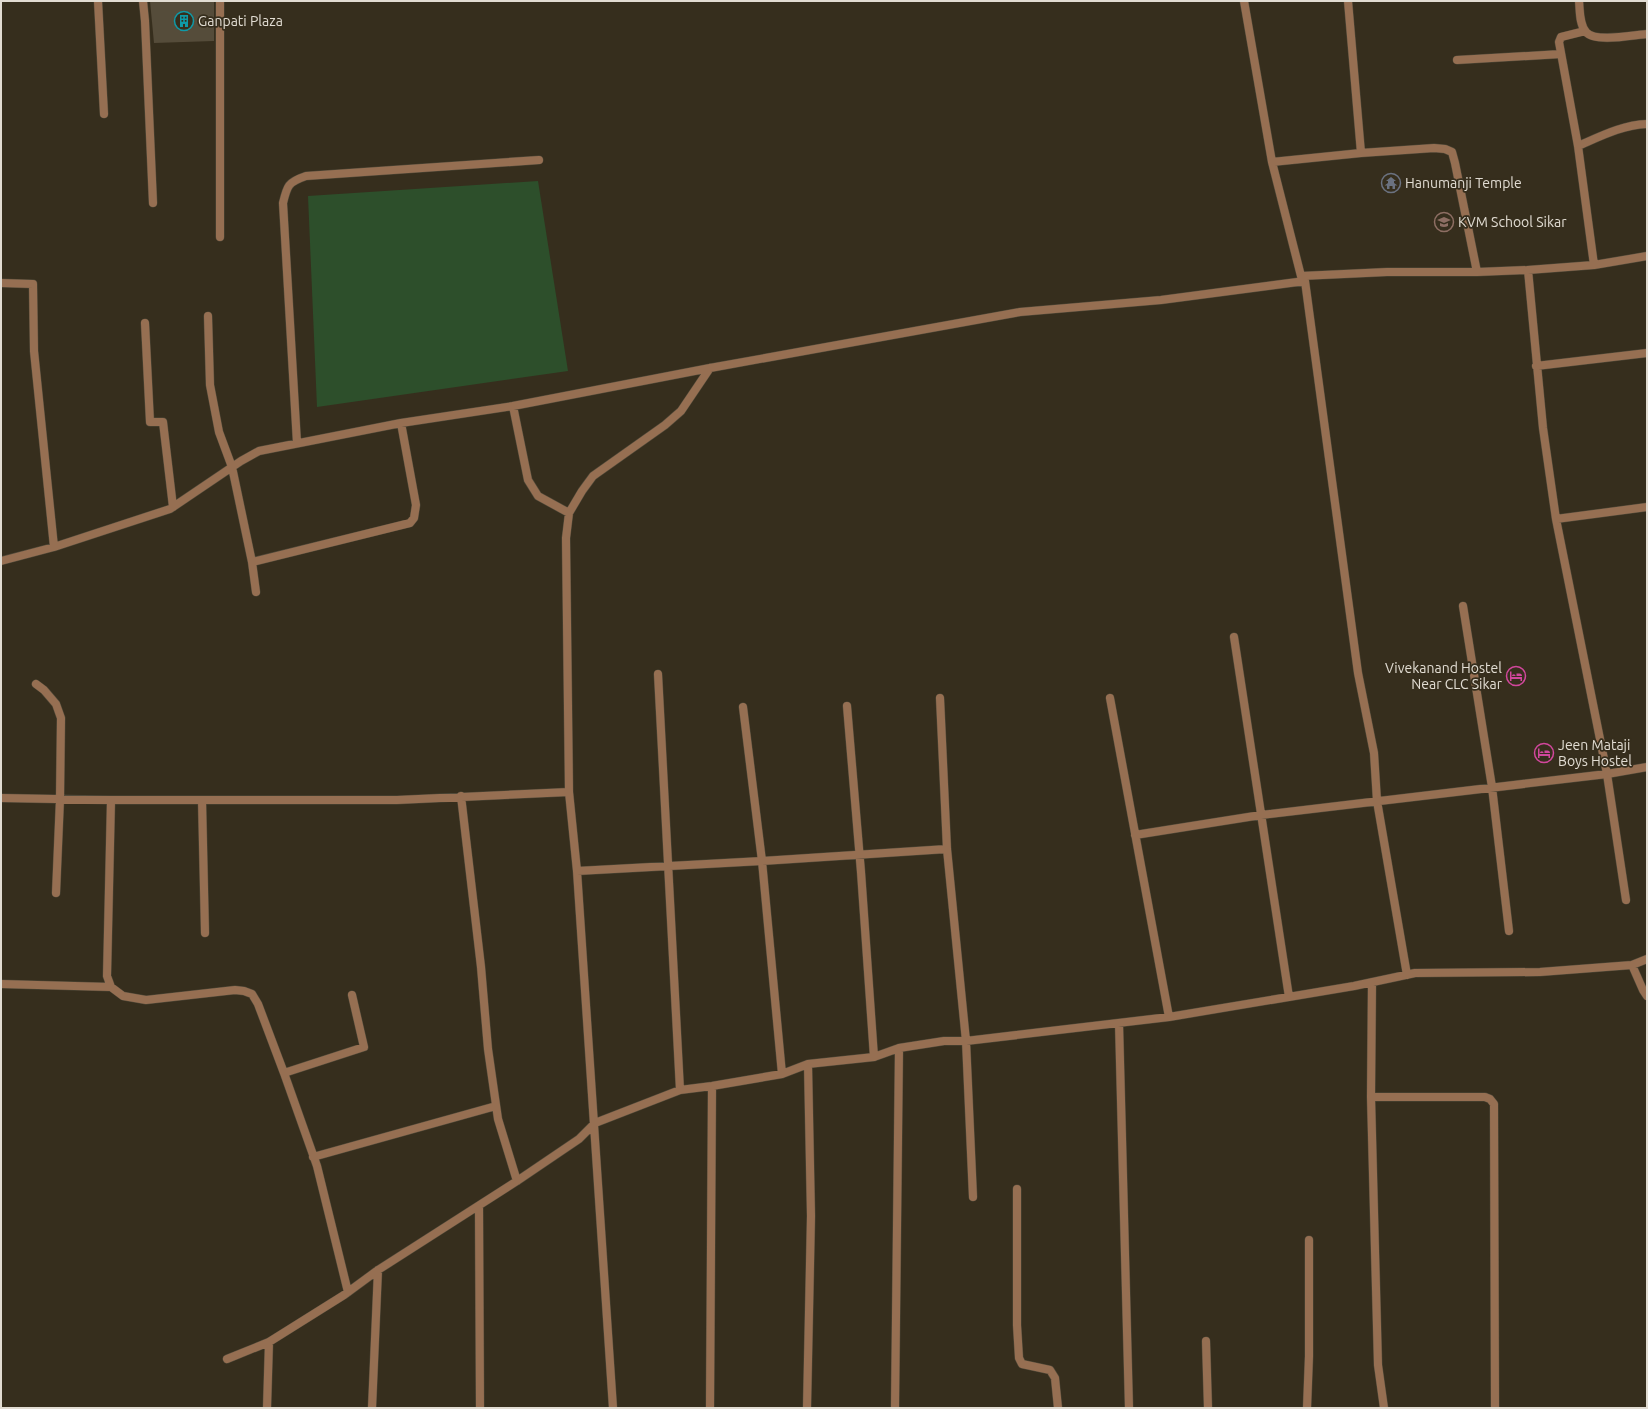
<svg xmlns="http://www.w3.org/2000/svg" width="1648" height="1409" font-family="Ubuntu,sans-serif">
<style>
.green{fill:#2d4f2b}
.building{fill:#554c3a}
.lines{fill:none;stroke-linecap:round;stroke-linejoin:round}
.service-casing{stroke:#514a3a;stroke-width:9}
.minor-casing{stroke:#514a3a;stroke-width:9}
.service{stroke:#966f52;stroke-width:8}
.minor{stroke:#966f52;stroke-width:8}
.labels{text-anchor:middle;stroke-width:3.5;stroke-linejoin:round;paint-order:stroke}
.poi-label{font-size:14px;fill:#e1dcd2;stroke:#362e1d;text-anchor:start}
</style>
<rect width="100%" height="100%" fill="#362e1d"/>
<path class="green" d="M538,181L568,371L317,407L308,196Z"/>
<path class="building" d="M150,1H214V41L154,43Z"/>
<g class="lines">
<g class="service-casing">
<path id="service" d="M1607,774L1647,767"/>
</g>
<g class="minor-casing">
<path id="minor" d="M98,1L104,114
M143,1L145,21L153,203
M220,1V237
M1244,1L1272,162L1301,276L1305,281L1358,673L1374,753L1377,801L1407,975
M1348,1L1361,153
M1579,1C1580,10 1579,24 1586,32C1595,43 1633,35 1647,34
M1585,31L1561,37L1559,42L1578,146L1594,265
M1457,60L1561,54
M1578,146C1601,136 1622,125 1647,124
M1272,162L1361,153L1434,148L1445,149L1452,152L1455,163L1477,272
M1528,270L1543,428L1556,519L1607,774L1626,900
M1301,276L1387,272H1477L1528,270L1594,265L1647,256
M1,283L33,284L34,351L54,547
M208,316L210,385L219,432L232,467L252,562L256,592
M145,323L150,422H163L173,507
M1536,366L1647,353
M513,406L528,480L538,496L569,513
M297,443L283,203C287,186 288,182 306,176L539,160
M1556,519L1647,507
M1,561L54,547L170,509L241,461L259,451L401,423L513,406L710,368L1020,312L1161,300L1305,281
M252,562L410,523L414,518L416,505L401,423
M1463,606L1492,787L1509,931
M1234,637L1289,997
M658,674L680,1090
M36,684L44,690L56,704L61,718L60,799L56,893
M940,698L947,849L966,1041L973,1197
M1110,698L1169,1017
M847,706L861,872L874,1057
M743,707L762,861L782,1074
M569,792L566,538L569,513L582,491L593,476L665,425L681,411L710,368
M461,796L481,967L488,1049L498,1119L517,1181
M1,798L111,800H397L569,792L577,871L613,1408
M111,800L107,976L111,987L123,996L146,1000L235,990L244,991L252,994L258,1004L284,1073
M202,800L205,933
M1135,835L1261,815L1607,774
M577,871L762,861L947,849
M1632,965L1643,990L1647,996
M1372,982L1371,1097L1378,1365L1384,1408
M1,984L111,987
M1119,1023L1129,1408
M1371,1097H1485L1490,1099L1494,1104L1495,1408
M313,1157L496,1106
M1017,1189V1325L1019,1358L1022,1364L1050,1370L1055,1378L1058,1408
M479,1206L480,1408
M348,1292L317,1166L284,1073L364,1047L352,995
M1206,1341L1208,1408
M227,1359L269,1342L344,1295L378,1270L517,1181L579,1139L595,1123L680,1090L712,1086L782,1074L808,1064L874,1057L899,1048L944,1041H966L1169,1017L1354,986L1415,973L1540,972L1632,965L1647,959
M267,1408L269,1342
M372,1408L378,1270
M710,1408L712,1086
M807,1408L811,1216L808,1064
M895,1408L899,1048
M1307,1408L1309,1356V1240"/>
</g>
<use href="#service" class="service"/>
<use href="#minor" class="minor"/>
</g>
<defs>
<g id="building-ring" transform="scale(1)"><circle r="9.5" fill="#362e1d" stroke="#0f9aa8" stroke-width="1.5"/><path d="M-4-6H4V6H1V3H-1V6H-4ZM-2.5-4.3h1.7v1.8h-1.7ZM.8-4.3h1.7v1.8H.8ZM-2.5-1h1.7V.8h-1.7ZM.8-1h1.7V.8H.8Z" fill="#0f9aa8"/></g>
<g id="temple-ring" transform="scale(1)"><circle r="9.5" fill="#362e1d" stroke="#6b7280" stroke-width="1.5"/><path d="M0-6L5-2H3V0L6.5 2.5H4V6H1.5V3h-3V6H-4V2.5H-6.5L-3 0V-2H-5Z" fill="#6b7280"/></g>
<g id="school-ring" transform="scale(1)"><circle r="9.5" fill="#362e1d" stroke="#8d6e63" stroke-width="1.5"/><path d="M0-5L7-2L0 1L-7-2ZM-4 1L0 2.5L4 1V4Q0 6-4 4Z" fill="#8d6e63"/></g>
<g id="hotel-ring" transform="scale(1)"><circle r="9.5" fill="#362e1d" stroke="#d1479c" stroke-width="1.5"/><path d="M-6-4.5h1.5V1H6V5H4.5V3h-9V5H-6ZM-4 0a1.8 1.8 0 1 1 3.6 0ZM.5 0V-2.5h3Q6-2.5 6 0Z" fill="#d1479c"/></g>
</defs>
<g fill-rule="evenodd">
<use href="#building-ring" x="184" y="21"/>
<use href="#temple-ring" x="1391" y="183"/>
<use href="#school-ring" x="1444" y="222"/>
<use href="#hotel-ring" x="1516" y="676"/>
<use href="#hotel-ring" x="1544" y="753"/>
</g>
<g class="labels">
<g class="poi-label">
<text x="198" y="26">Ganpati Plaza</text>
<text x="1405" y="188">Hanumanji Temple</text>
<text x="1458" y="227">KVM School Sikar</text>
<text x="1502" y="673" text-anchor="end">Vivekanand Hostel<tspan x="1502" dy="16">Near CLC Sikar</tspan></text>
<text x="1558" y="750">Jeen Mataji<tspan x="1558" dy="16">Boys Hostel</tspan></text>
</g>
</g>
<rect width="1648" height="1409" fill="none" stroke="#e1dcd2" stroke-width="4"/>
</svg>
